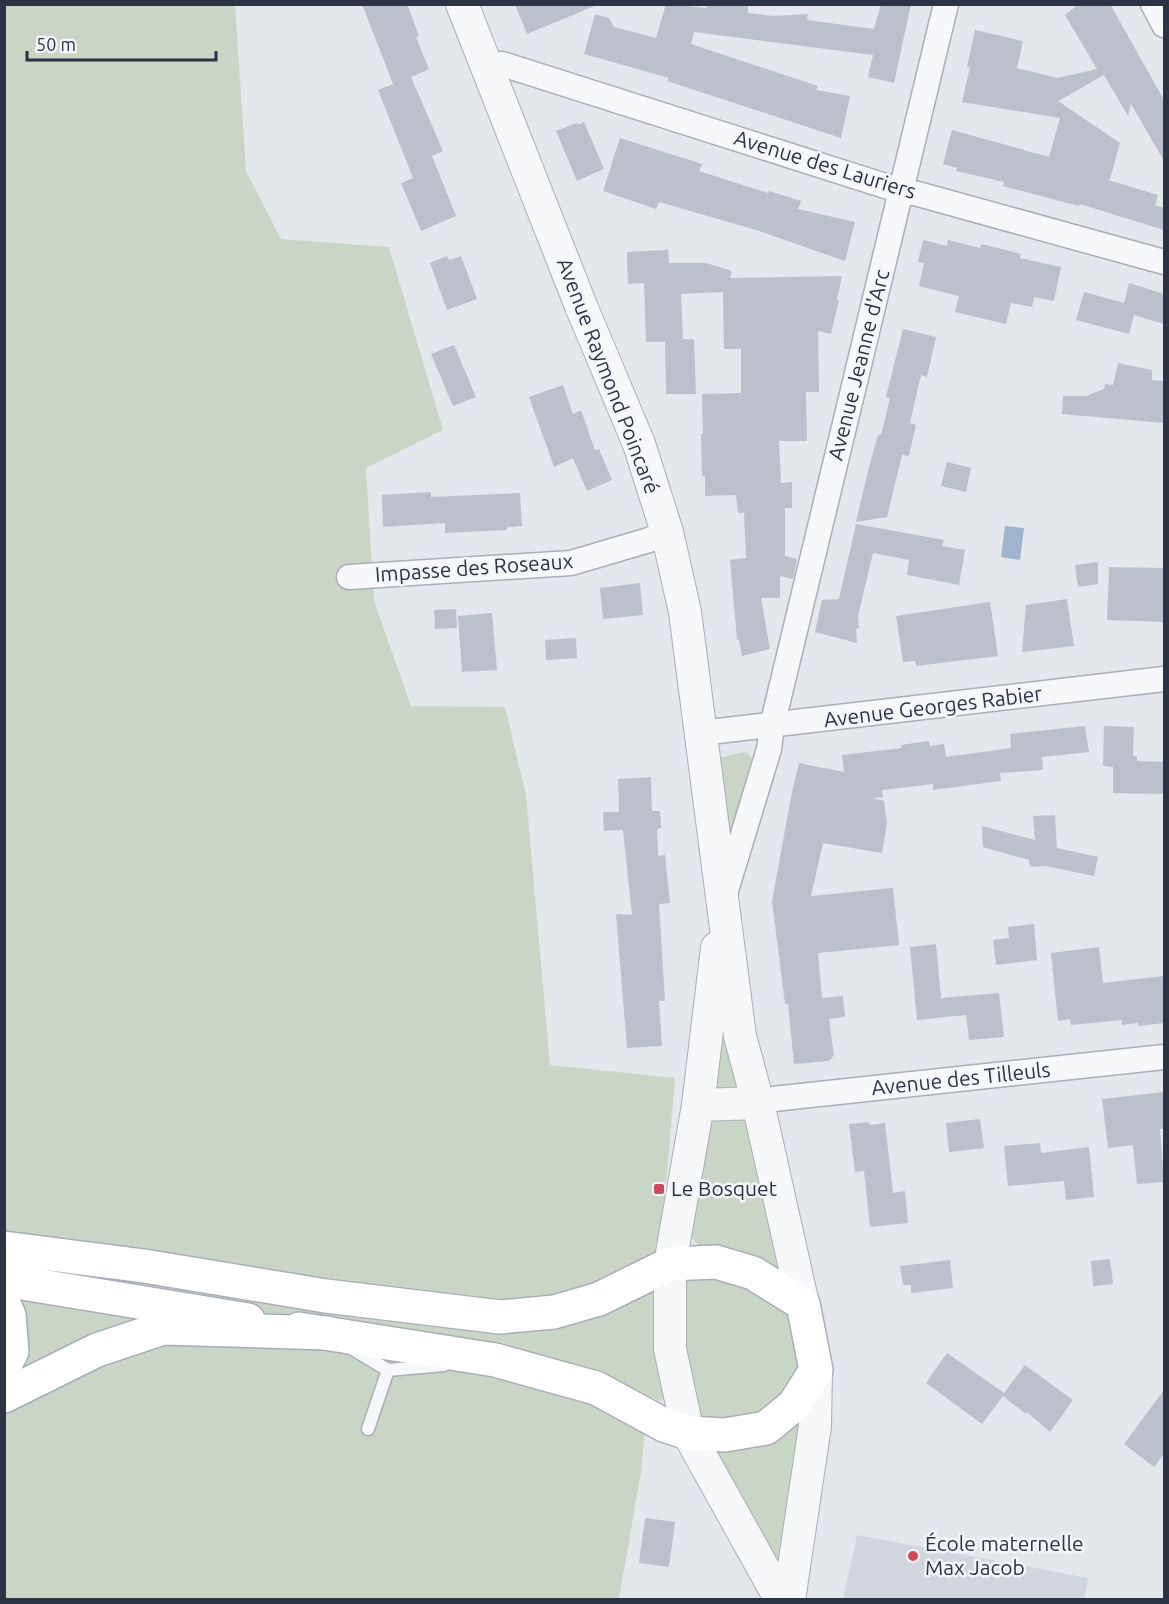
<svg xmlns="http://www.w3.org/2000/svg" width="1169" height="1604" font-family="Ubuntu,sans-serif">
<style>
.built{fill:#d2d6de}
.green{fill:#c9d6c5}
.water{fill:#9fb4cc}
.building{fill:#bbc0ca}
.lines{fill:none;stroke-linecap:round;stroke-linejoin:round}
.service-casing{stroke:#a9aeb7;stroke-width:15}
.minor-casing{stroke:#a9aeb7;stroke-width:27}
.tertiary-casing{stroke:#a9aeb7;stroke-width:34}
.secondary-casing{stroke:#a9aeb7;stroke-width:36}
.primary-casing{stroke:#a3abb8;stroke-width:36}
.service{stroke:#f7f8fa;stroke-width:12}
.minor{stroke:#f7f8fa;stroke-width:24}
.tertiary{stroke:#f7f8fa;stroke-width:32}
.secondary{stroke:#fff;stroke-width:33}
.primary{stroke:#fff;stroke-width:33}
.poi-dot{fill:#d1495b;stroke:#f4f6f9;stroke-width:2}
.labels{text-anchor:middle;stroke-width:5;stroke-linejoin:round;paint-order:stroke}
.street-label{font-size:21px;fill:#2b3445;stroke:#f4f6f9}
.poi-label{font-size:21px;fill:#2b3445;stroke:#f4f6f9;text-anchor:start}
</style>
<rect width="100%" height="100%" fill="#e4e7ec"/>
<path class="built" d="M857,1535L1088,1578L1084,1599H843Z"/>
<path class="green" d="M5,5H235L246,171L281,239L389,247L443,430L366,468L374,601L411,706L505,707L526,795L550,1065L675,1078L657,1293L666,1398L660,1401L648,1396L641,1472L619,1599L5,1600Z
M743,752L747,753L753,759V763L740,802L732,837L727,839L719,758Z
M723,1039L727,1041L740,1091L714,1095L719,1041Z
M745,1113L780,1268L777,1270L699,1246L689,1234L706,1120Z
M724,1277L781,1305L789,1316L799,1362L795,1378L785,1396L751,1419L700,1420L685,1374V1280Z
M793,1422L799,1424L801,1428L784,1574L714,1454L717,1447Z"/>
<path class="water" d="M1005,526L1024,528L1020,560L1001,557Z"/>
<path class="building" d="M362,4H407L419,36L416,37L429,69L411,77L443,151L432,156L456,216L421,231L401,183L413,178L378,90L393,84Z
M515,4H597V5L527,34Z
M666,4L707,8V4H748V13L773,16L808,14L807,20L874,29L881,4H911L894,83L868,77L873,55L694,32L691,44L818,86L816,90L850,96L841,138L667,81L669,78L584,54L595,14L609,18L614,27L656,38Z
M1079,4H1110L1164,100V161L1131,104L1128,116L1104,75L1058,101L1120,143L1110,179L1108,180L1158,195L1155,205L1164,208V230L1080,204L1079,206L1003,186L1004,182L956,171L957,168L943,164L952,130L1049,157L1060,118L962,102L970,67H967L975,30L1023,41L1017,68L1057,78L1097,69L1065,15Z
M584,122L604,169L577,181L556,131L577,123L578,125Z
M620,138L702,164L699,171L768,193L769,191L801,201L798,209L855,222L845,261L756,230L659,202L656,209L603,191Z
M923,240L947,246L948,240L980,248L982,244L1021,254L1020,258L1061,267L1054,301L1034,297L1032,307L1011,303L1006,324L955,312L959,296L919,286L924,263L918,262Z
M668,250L669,263H706L732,271L730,278L842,276L837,300H839L831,334L818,331L819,392H806L807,441H779L781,483L792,482V508H785V556L797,559L793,579L780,576V598H761L770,649L742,656L739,639L737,640L730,560L746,558L744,513H738L736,495L705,496V476H702L701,434H703L702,394L741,393V349H724L723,292L681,294L683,339H694L696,394H666L665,342H646L644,283L628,284L627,252Z
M447,256L449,260L461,256L477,299L447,310L430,263Z
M1129,283L1164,294V324L1134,315L1129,334L1076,320L1084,292L1124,303Z
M903,329L936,337L927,377L921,375L910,423L916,425L909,456L902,455L887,517L856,522L869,467L878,435H881L890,398L886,397Z
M454,345L476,397L453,406L431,354Z
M1118,363L1152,370V380L1164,381V423L1062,414L1063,396H1086L1104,389L1105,384L1113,385Z
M563,385L573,414L581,410L595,450L599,449L612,480L587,491L573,458L554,467L529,397Z
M947,462L971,468L966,492L941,486Z
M431,492V497L520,493L522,526L507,527V530L445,533V523L383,527L382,495Z
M856,524L944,540L942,546L965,550L959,585L907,575L909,560L873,553L858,616L859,628L856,629L857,643L815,632L822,600L839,599Z
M1098,562V584L1078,587L1075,565Z
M1109,567L1164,568V622L1107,620Z
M640,583L643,615L603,619L600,588Z
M1067,599L1074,646L1022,652L1026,605Z
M990,602L998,656L916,666L915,661L903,662L896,616Z
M456,609L457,628L435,629L434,610Z
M492,613L497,670L462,672L458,616Z
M576,638L577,658L546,660L545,640Z
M1085,726L1089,752L1042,757L1043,770L1000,773L1001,781L933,790V784L882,790L883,797L873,798L884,801L887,823L882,853L823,843L811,896L893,888L899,945L818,953L822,998L843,996L845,1017L829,1019L834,1055L829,1061L794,1064L788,1004H785L772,901L792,792L799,763L844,772L842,755L902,748L901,745L929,741L930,746L944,744L946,757L1011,748L1010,734Z
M1104,726L1134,727L1133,756H1137V761L1164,762V794L1113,793V767L1103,766Z
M651,777L652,811H660L661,828L657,829L658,856L665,855L670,903L659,904L665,1001H659L662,1046L627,1048L616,914L632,915L623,830L604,831L603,812H619L618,779Z
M1055,815L1057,848L1098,857L1094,876L1045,866L1030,867L1029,860L983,847L982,826L1035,840L1033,816Z
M1034,924L1037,960L996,965L993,940L1009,938L1008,927Z
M936,944L941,998L999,993L1004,1037L969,1040L966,1015L917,1020L910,947Z
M1099,947L1103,983L1164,976V1023L1138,1026V1023L1122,1025V1020L1071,1025L1070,1019L1058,1021L1051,953Z
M1164,1092V1129H1160L1164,1182L1137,1184L1133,1145L1108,1148L1102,1099Z
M980,1119L984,1148L949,1152L946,1123Z
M869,1122L870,1125L885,1123L893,1193L905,1191L908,1223L870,1227L864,1171L855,1172L849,1124Z
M1040,1143L1041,1153L1089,1147L1094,1197L1066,1200L1064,1181L1008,1186L1004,1146Z
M1110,1259L1113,1284L1093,1286L1091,1261Z
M950,1260L953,1288L911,1293V1285H903L900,1266Z
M947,1353L1004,1393L1025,1365L1073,1400L1050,1432L1027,1412L1026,1414L1003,1396L982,1424L926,1383Z
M1164,1390V1454L1154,1467L1124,1444Z
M645,1518L675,1522L669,1567L639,1563Z"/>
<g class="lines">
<g class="service-casing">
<path id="service" d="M351,1348L388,1370L444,1365
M368,1429L388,1370"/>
</g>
<g class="minor-casing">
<path id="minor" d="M1153,4L1164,25
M487,65L502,64L901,191L918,194L1164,262
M349,577L571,563L649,540L667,532
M701,733L1164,679
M724,897L769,749L772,726L946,4
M758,1103L773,1099L1164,1057"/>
</g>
<g class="tertiary-casing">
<path id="tertiary" d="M462,4L581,306L639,444L667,532L685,612L740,1036L758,1103L803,1304
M717,948L698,1105L670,1264V1349L688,1433L781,1600
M698,1105L758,1103
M789,1600L815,1426L816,1370"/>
</g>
<g class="secondary-casing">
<path id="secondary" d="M4,1248L144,1266L326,1296L500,1317L554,1312L599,1299L670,1264L716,1262L753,1273L803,1304L816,1370L794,1405L766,1428L725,1435L688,1433L664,1425L596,1388L495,1360L299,1329
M4,1280L248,1320"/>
</g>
<g class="primary-casing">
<path id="primary" d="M4,1304L9,1315L12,1351L4,1367
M4,1396L97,1350L163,1328L327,1333"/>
</g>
<use href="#service" class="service"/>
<use href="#minor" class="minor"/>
<use href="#tertiary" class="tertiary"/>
<use href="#secondary" class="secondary"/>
<use href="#primary" class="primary"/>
</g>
<g class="poi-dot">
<rect x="653" y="1183" width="12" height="12" rx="3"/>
<circle cx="913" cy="1556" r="6"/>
</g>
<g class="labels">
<g class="street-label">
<text transform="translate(825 165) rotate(17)" y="7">Avenue des Lauriers</text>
<text transform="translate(859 365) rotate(-76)" y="7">Avenue Jeanne d'Arc</text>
<text transform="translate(608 376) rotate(69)" y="7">Avenue Raymond Poincaré</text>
<text transform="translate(474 568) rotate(-4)" y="7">Impasse des Roseaux</text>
<text transform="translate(933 707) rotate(-7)" y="7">Avenue Georges Rabier</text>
<text transform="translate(961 1079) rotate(-6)" y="7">Avenue des Tilleuls</text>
</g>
<g class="poi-label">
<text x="671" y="1196">Le Bosquet</text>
<text x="925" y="1551">École maternelle<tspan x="925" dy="24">Max Jacob</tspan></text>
</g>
</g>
<rect width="1169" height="1604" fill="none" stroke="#2b3445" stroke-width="12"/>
<path d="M27 51v9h189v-9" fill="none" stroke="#2b3445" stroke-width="3"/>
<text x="36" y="51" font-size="18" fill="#2b3445" stroke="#f4f6f9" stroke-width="4.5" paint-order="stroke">50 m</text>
</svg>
